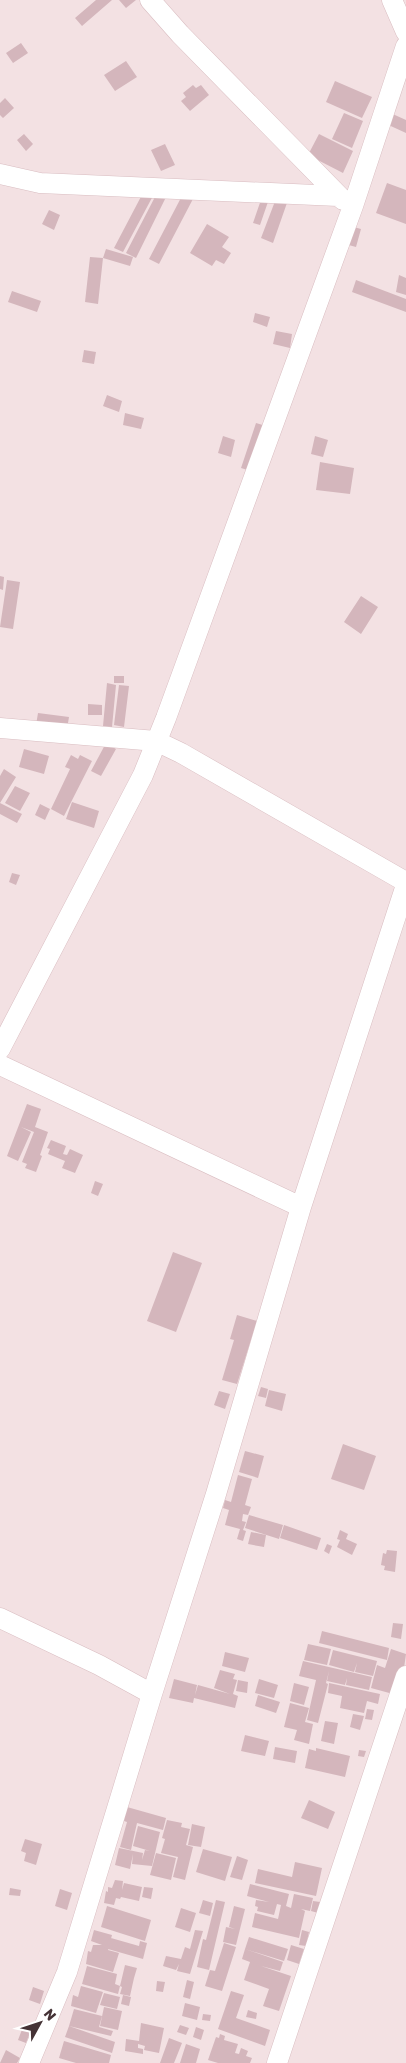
<svg xmlns="http://www.w3.org/2000/svg" width="406" height="2063" font-family="Rubik,sans-serif">
<style>
.building{fill:#d4b6bc}
.lines{fill:none;stroke-linecap:round;stroke-linejoin:round}
.minor-casing{stroke:#d9bdc1;stroke-width:21}
.minor{stroke:#fff;stroke-width:20}
</style>
<rect width="100%" height="100%" fill="#f3e1e3"/>
<path class="building" d="M96,0H112L82,26L75,18Z
M119,0H136L126,8Z
M21,43L28,53L13,63L6,53Z
M126,61L137,77L115,91L104,75Z
M335,81L372,97L362,118L326,102Z
M193,85L196,88L201,85L209,95L190,111L181,101L186,97L183,93Z
M5,98L14,108L3,118L0,115V103Z
M386,111L406,120V133L382,122Z
M344,113L363,121L352,148L332,139Z
M24,134L33,144L26,151L17,140Z
M319,134L353,151L343,173L308,155Z
M165,144L175,165L161,171L151,150Z
M387,183L406,190V224L376,213Z
M145,189L154,194L123,252L114,248Z
M169,191L136,258L126,253L157,193Z
M184,192L194,197L159,264L149,259Z
M263,194L270,196L260,225L253,223Z
M277,196L288,200L273,243L261,238Z
M49,210L60,215L54,230L42,224Z
M207,224L229,237L222,247L231,253L224,264L216,260L212,266L190,253Z
M350,226L361,229L356,247L345,244Z
M106,249L133,257L130,266L103,258Z
M90,257L103,258L98,304L85,302Z
M399,275L406,278V295L396,292Z
M356,280L406,299V312L352,292Z
M12,291L41,301L37,312L8,302Z
M255,313L270,317L267,327L253,322Z
M276,331L292,334L290,348L273,344Z
M84,350L96,352L94,364L82,362Z
M107,395L122,401L119,412L103,406Z
M125,413L144,418L141,429L123,425Z
M256,423L266,426L251,471L241,468Z
M223,436L235,440L231,457L218,453Z
M315,436L328,440L323,457L311,454Z
M320,462L354,468L350,494L316,490Z
M0,576L4,577L3,590L0,589Z
M7,580L20,582L13,629L0,627Z
M361,596L378,607L361,634L344,622Z
M114,676H124V683H114Z
M107,683L116,685L112,727L103,726Z
M119,685L129,686L124,727L114,725Z
M88,704L102,705V715H88Z
M38,713L69,717L67,729L36,725Z
M106,743L116,749L101,776L91,771Z
M24,749L49,756L44,774L19,767Z
M71,755L78,759L80,755L92,761L64,816L51,809L70,769L65,767Z
M4,769L16,777L0,803L22,814L17,823L0,814V776Z
M15,786L30,793L20,811L5,803Z
M72,802L99,811L94,828L66,819Z
M40,804L50,809L45,820L35,815Z
M12,873L20,875L16,885L9,882Z
M27,1104L41,1109L35,1127L48,1132L40,1155L42,1156L36,1172L25,1168L27,1164L22,1162L34,1132L21,1127L31,1132L18,1161L7,1156Z
M51,1140L66,1146L63,1154L67,1155L70,1149L83,1155L75,1173L62,1168L65,1161L48,1154L50,1149L47,1148Z
M95,1181L103,1184L98,1196L91,1193Z
M173,1252L202,1263L176,1332L147,1321Z
M237,1315L257,1321L237,1384L222,1380L234,1340L230,1339Z
M261,1387L268,1389L266,1398L258,1396Z
M269,1390L286,1394L282,1411L265,1406Z
M219,1391L230,1394L225,1409L214,1405Z
M343,1444L376,1456L364,1490L331,1479Z
M245,1451L264,1456L258,1478L239,1472Z
M238,1475L252,1479L245,1505L251,1507L248,1515L243,1514L242,1521L246,1522L243,1530L246,1531L243,1541L237,1539L240,1529L225,1525L229,1510L223,1508L225,1500L231,1502Z
M249,1515L283,1525L279,1539L245,1528Z
M284,1525L321,1538L317,1550L280,1538Z
M340,1530L348,1534L346,1539L357,1544L352,1555L337,1547L340,1540L337,1539Z
M251,1532L266,1535L264,1547L248,1544Z
M327,1544L332,1546L329,1554L324,1551Z
M387,1550L397,1551L395,1572L384,1570L385,1566L381,1565L383,1553L386,1554Z
M393,1623L403,1624L401,1639L391,1637Z
M322,1631L389,1648L387,1660L319,1643Z
M308,1644L331,1649L327,1665L304,1660Z
M391,1649L406,1654L404,1668L401,1667L393,1694L371,1688L377,1665L385,1668Z
M333,1650L377,1661L373,1676L355,1672L357,1663L354,1672L329,1665Z
M225,1652L249,1658L245,1672L222,1666Z
M303,1661L372,1677L369,1690L346,1685L347,1678L345,1685L327,1681L329,1671L326,1683L328,1684L318,1723L307,1720L316,1680L299,1676Z
M220,1670L235,1674L233,1679L237,1680L233,1694L238,1696L235,1708L194,1698L193,1703L169,1698L174,1679L197,1685L195,1695L198,1685L230,1694L214,1688Z
M259,1679L278,1685L274,1698L255,1693Z
M238,1680L248,1682L247,1693L236,1691Z
M294,1683L309,1687L304,1705L290,1701Z
M329,1683L380,1694L378,1704L367,1701L364,1713L340,1708L342,1696L328,1693Z
M258,1695L280,1702L276,1713L255,1706Z
M290,1703L309,1708L305,1722L313,1724L309,1744L294,1740L297,1730L284,1727Z
M367,1709L374,1710L372,1720L365,1719Z
M353,1714L364,1716L360,1730L350,1727Z
M325,1721L338,1723L334,1744L321,1741Z
M245,1735L269,1741L265,1756L241,1751Z
M275,1747L297,1751L295,1763L273,1759Z
M316,1748L350,1756L345,1777L305,1768L309,1749L316,1751Z
M359,1750L366,1751L364,1757L358,1756Z
M309,1800L335,1812L328,1829L301,1818Z
M127,1807L166,1818L163,1830L137,1823L131,1850L120,1847L127,1822L124,1821Z
M167,1820L182,1823L181,1827L190,1829L186,1845L193,1847L185,1880L173,1877L178,1857L161,1853L165,1839L162,1838Z
M192,1824L205,1827L201,1847L188,1845Z
M138,1826L160,1832L152,1866L132,1864L133,1854L130,1869L115,1865L119,1848L143,1853L142,1860L145,1850L150,1851L133,1846Z
M25,1839L42,1844L36,1865L24,1861L26,1853L21,1851Z
M203,1849L232,1857L225,1881L196,1872Z
M156,1853L176,1858L171,1880L150,1875Z
M237,1856L248,1860L242,1880L230,1877Z
M295,1862L322,1868L316,1896L255,1883L258,1869L292,1877Z
M115,1880L123,1881L122,1890L124,1883L142,1887L139,1901L121,1897L120,1899L116,1898L114,1905L104,1903L106,1891L108,1892V1887L112,1888Z
M250,1884L289,1894L286,1906L291,1908L294,1894L313,1898L310,1911L301,1909L305,1911L299,1938L252,1927L255,1913L278,1919L281,1905L277,1904L274,1915L257,1911L258,1907L255,1906L256,1900L269,1902L247,1896Z
M144,1887L153,1888L151,1899L142,1897Z
M10,1888L21,1890L20,1896L9,1895Z
M60,1889L72,1893L67,1910L55,1906Z
M203,1900L213,1903L210,1916L199,1913Z
M216,1900L225,1902L209,1970L197,1967L203,1939L206,1940Z
M313,1901L320,1902L318,1913L311,1911Z
M107,1906L151,1920L145,1941L101,1927Z
M234,1906L245,1909L236,1945L223,1942L226,1927L235,1929L229,1927Z
M181,1908L196,1913L190,1932L175,1927Z
M94,1930L112,1935L108,1950L119,1953L113,1972L86,1964L88,1951L91,1952L93,1945H102L91,1941Z
M195,1930L203,1931L190,1974L177,1971L179,1964L176,1970L163,1966L166,1956L181,1959L185,1947L190,1949Z
M302,1930L309,1932L306,1946L299,1945Z
M249,1937L288,1949L284,1961L245,1949Z
M111,1938L139,1946L140,1941L147,1943L143,1959L108,1949Z
M224,1943L236,1947L222,1991L205,1986L210,1970L215,1971Z
M291,1945L304,1949L299,1964L287,1960Z
M245,1949L283,1962L280,1971L261,1966L291,1976L279,2011L263,2006L269,1989L244,1980L250,1962L242,1959Z
M125,1965L137,1968L134,1978L127,1976L134,1978L130,1996L120,1994L122,1987L120,1986Z
M87,1966L117,1974L115,1984L120,1986L118,1994L82,1984Z
M187,1980L194,1982L190,1999L183,1997Z
M157,1981L165,1982L163,1992L156,1991Z
M81,1986L103,1992L96,2013L71,2006L73,1995L78,1997Z
M33,1987L44,1991L40,2004L29,2000Z
M231,1991L244,1995L236,2018L270,2030L265,2046L218,2029Z
M104,1993L120,1997L117,2009L100,2005Z
M123,1995L131,1997L129,2006L121,2004Z
M185,2003L200,2007L197,2020L182,2016Z
M104,2007L122,2011L118,2030L100,2026Z
M74,2009L102,2016L99,2027L113,2031L111,2036L69,2026Z
M248,2010L257,2013L256,2019L246,2017Z
M203,2014L211,2015L210,2021L202,2020Z
M141,2023L164,2028L159,2053L144,2050L145,2046L138,2044V2048L143,2049V2054L125,2051L126,2039L139,2041Z
M180,2025L189,2028L186,2035L177,2032Z
M69,2026L115,2042L112,2053L65,2037Z
M23,2027L31,2030L26,2043L18,2040Z
M196,2027L204,2030L201,2040L193,2037Z
M220,2034L225,2036L224,2040L238,2044L235,2053L239,2054L241,2048L248,2051L246,2056L252,2058L250,2063H218L208,2060L216,2037L219,2038Z
M169,2038L182,2043L174,2063H160Z
M64,2041L111,2055L109,2063H76L59,2058Z
M186,2044L200,2049L196,2063H180Z
M6,2050L20,2058L17,2063H0Z"/>
<g class="lines">
<g class="minor-casing">
<path id="minor" d="M150,0L180,34L343,200
M392,0L406,32
M0,174L40,183L338,196
M0,728L156,741L181,753L406,882
M0,1049L143,775L166,718L353,206L406,46
M0,1065L301,1207
M0,1618L99,1665L152,1694
M29,2063L67,1972L152,1694L216,1494L301,1207L406,885
M277,2063L406,1676"/>
</g>
<use href="#minor" class="minor"/>
</g>
<g transform="translate(40 2023) rotate(50)" stroke="#ffffff" stroke-width="4" paint-order="stroke">
<path d="M0-4L9 19L0 12L-9 19Z" fill="#443235"/>
<text y="-8" font-size="14" font-weight="bold" text-anchor="middle" fill="#443235">N</text>
</g>
</svg>
